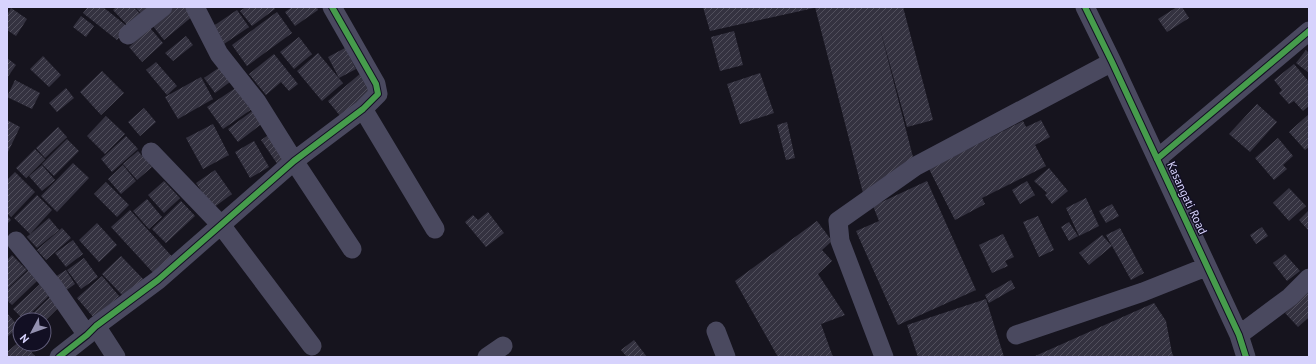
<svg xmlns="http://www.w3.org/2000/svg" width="1316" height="364" font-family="'PT Sans',sans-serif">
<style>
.building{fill:url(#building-hatch)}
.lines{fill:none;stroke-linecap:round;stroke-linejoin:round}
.minor{stroke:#4a495f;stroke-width:19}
.cycleway-casing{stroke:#120f23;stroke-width:8}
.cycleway{stroke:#469c4c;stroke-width:6}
.labels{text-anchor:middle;stroke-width:3;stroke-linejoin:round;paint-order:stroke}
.street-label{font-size:12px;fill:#d7d3fd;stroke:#120f23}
</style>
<defs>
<pattern id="building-hatch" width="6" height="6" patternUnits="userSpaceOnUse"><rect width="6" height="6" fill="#343240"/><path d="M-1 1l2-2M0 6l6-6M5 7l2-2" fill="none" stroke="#514f5c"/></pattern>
</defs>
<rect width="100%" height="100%" fill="#16141e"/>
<path class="building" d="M88,7H103L128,27L117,40L83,13Z
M116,7H134L143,17L130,28L113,10Z
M135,7H156L144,17Z
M173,7H188L194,15L164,40L152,25Z
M246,7H274L275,9L252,26L240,11Z
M292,7H317L318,10L295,26L285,12Z
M703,7H814V8L710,31Z
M815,7H903L933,120L907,127L878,21L914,161L864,197Z
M1177,7H1182L1189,18L1167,32L1158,19Z
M11,8L27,19L16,36L7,30V15Z
M237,10L249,27L224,44L212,27Z
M277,12L292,33L247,66L232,45Z
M81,16L94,26L86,37L73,27Z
M150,28L163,43L142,62L129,47Z
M734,31L743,65L720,71L711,37Z
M186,36L193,45L173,61L165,53Z
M299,37L312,54L294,69L280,52Z
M345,48L356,69L339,78L328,57Z
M1306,50L1309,53V73L1296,63Z
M318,53L343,83L322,101L297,71Z
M274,54L298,84L289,91L281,82L266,95L249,74Z
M43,56L61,75L49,87L30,69Z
M7,58L16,65L7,78Z
M156,62L177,86L167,95L146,70Z
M1294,64L1309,82V106L1303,111L1294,101L1289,104L1279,93L1282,90L1274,80Z
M223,65L234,79L215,93L204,78Z
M102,71L124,93L101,115L80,92Z
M361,73L374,89L341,117L328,101Z
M760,73L774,113L740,124L727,84Z
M201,77L213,99L178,119L165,97Z
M15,80L40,93L32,109L7,97Z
M237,87L252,109L223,129L207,107Z
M66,88L74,98L57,112L49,103Z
M1257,104L1277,122L1250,152L1229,134Z
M144,108L156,122L140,136L128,122Z
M255,109L264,122L238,142L228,129Z
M1309,114V147L1305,150L1289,132Z
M106,116L125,134L105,154L87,136Z
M7,120L20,127L7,154Z
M1041,120L1050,137L1035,145L1046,166L982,198L985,204L955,220L929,169L1023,121L1026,127Z
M787,122L795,158L786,160L777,125Z
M213,124L229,155L203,169L186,138Z
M58,127L67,137L45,158L36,148Z
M273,132L290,157L278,165L261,140Z
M126,136L138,149L112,172L101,159Z
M1278,138L1293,156L1283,165L1287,169L1274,180L1255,158Z
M67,139L79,151L54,176L42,164Z
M254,141L269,167L250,178L235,152Z
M35,149L45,159L26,178L16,168Z
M138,151L152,167L137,180L123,164Z
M73,163L89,178L57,212L41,196Z
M42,165L55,180L42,191L29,176Z
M123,165L136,181L121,194L108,179Z
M1049,168L1068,191L1052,204L1045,195L1047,193L1034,181Z
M215,170L232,194L213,208L196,183Z
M15,172L35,192L11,217L7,213V180Z
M164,181L180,198L164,213L148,195Z
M927,181L976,290L898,325L856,231L879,221L873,206Z
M1027,181L1035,195L1020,204L1012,190Z
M106,182L129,205L117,217L94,194Z
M1289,188L1306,206L1289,221L1273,203Z
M37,195L52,210L30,234L14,218Z
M1086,198L1099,226L1079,236L1066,208Z
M147,199L162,217L149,229L133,211Z
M181,201L195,216L166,243L152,229Z
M1112,204L1119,216L1106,223L1099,211Z
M130,210L176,261L157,277L111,227Z
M1309,210V231L1299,220Z
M488,212L504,233L486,247L465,222L473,215L478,220Z
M7,216L11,220L7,224Z
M1038,216L1054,250L1039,257L1023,222Z
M49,218L59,230L37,248L27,237Z
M817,221L832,241L822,250L832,261L818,274L845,315L821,324L833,357H778L735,281Z
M1069,222L1078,236L1069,241L1061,227Z
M97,223L117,245L99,262L79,240Z
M1262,227L1268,236L1256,244L1250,235Z
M62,228L71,238L46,260L37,250Z
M1120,228L1144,273L1131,280L1106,235Z
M1003,234L1014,257L1005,261L1008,266L992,273L979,245Z
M1102,235L1112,246L1089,265L1079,253Z
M73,240L83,254L66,267L55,253Z
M1285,254L1300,271L1287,281L1273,263Z
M12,255L27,270L7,289V260Z
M121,256L144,280L124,297L102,274Z
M84,258L98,277L81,289L67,270Z
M33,266L42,276L12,305L7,300V290Z
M66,270L75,284L65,291L55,277Z
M102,276L119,296L94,318L77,298Z
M1011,280L1015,288L989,303L985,295Z
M40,284L50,295L24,320L13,309Z
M1308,292L1309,293V317L1298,327L1285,313Z
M51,296L60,306L44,322V320H26Z
M986,299L1004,357H918L907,325Z
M1154,303L1166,321L1172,353L1174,357H1033Z
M7,313L19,327L7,337Z
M634,340L647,357H627L621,350Z
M20,341V344H24L35,356L33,357H7V352Z"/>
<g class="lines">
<path class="minor" d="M195,7L219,54L257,102L294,161L352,249
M1085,7L1112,62L1239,335L1246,357
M128,35L163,7
M363,109L435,229
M151,152L221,225L312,346
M1157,159L1309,31
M16,241L53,286L87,335
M96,326L116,357
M716,331L726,357
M1016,335L1143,292L1206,267
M1239,335L1290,297L1309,278
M59,357L87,335L96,326L158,280L294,161L363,109L378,94L376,84L332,7
M487,357L503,346
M884,357L840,241L838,221L916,166L1112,62"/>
<g class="cycleway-casing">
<path id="cycleway" d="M1085,7L1112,62L1239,335L1246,357
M1157,159L1309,31
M59,357L87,335L96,326L158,280L294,161L363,109L378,94L376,84L332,7"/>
</g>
<use href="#cycleway" class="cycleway"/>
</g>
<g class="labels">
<g class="street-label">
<text transform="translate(1187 198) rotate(65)" y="4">Kasangati Road</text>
</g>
</g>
<rect width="1316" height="364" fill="none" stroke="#d7d3fd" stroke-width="16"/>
<g transform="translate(32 332) rotate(229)"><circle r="19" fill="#120f23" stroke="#615d7a"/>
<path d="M0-3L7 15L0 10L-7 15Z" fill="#9390af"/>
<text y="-6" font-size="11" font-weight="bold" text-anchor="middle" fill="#d7d3fd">N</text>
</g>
</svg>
